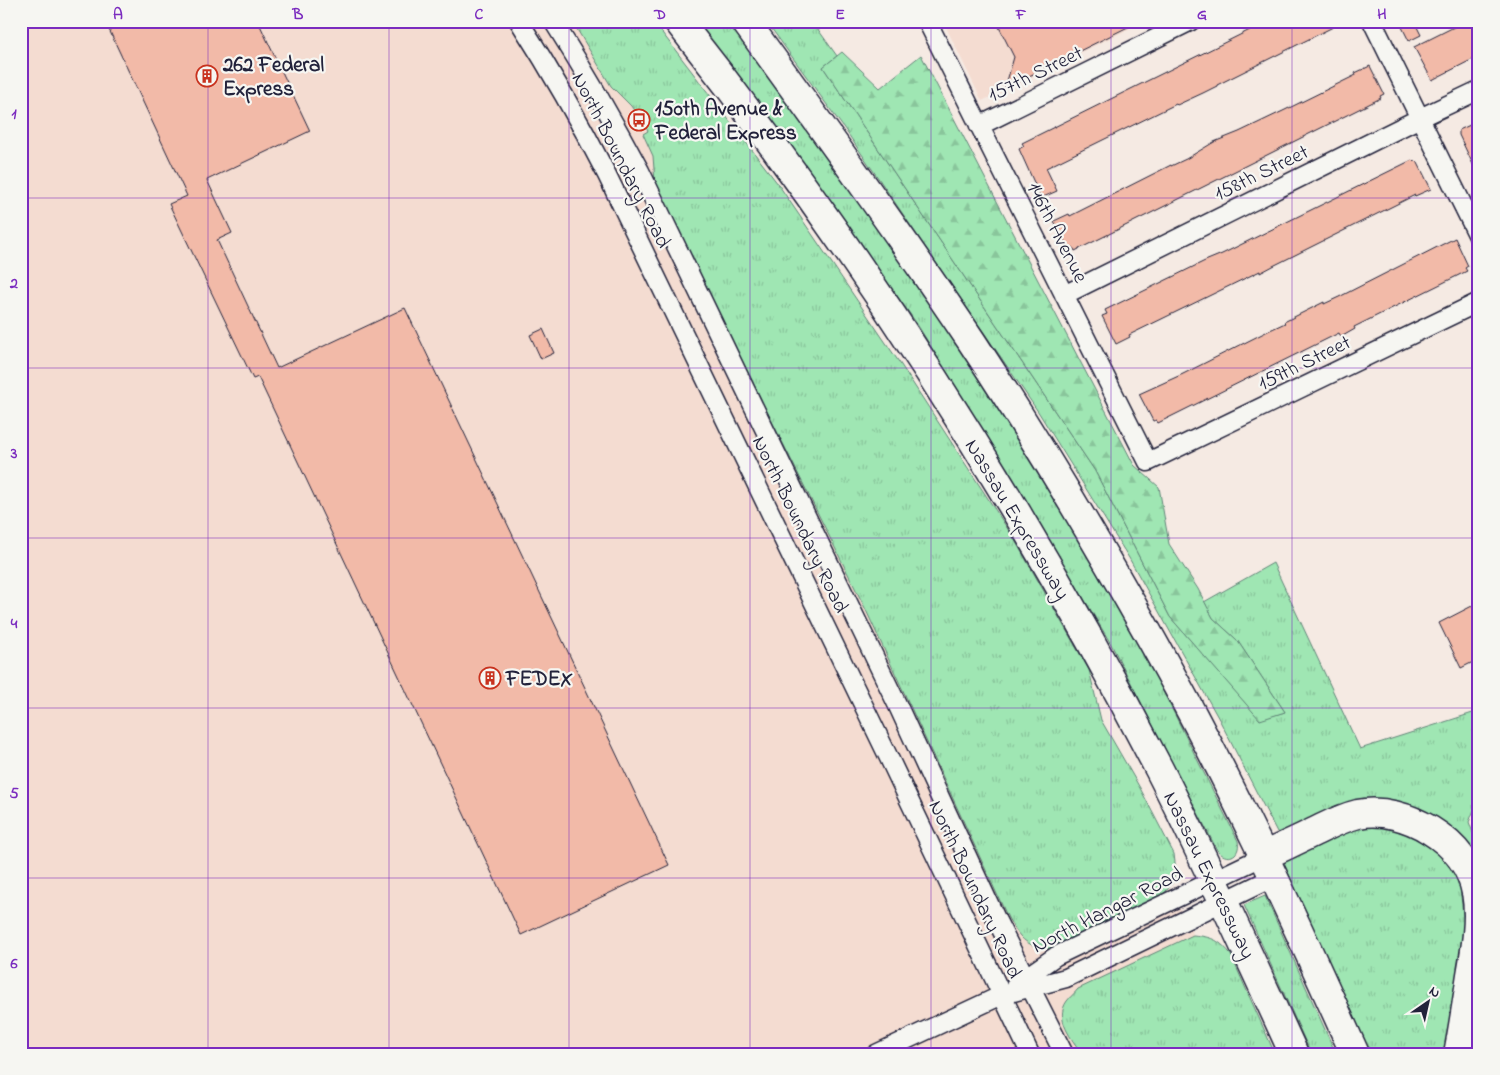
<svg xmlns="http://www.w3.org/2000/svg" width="1500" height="1075" font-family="'Indie Flower',sans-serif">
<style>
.built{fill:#f4dcd1}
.grass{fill:url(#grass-tufts);stroke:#608477}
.forest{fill:url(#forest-firs);stroke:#608477}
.building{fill:#f2baa8;stroke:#22223b}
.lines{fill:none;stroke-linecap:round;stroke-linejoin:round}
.street-casing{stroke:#22223b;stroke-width:21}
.highway-casing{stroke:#22223b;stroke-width:31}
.street{stroke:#f6f6f2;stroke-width:18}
.highway{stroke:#f6f6f2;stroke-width:28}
.grid{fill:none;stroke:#7b2cbf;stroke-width:1;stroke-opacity:0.55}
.labels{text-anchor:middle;stroke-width:4.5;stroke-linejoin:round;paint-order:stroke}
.poi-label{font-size:21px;font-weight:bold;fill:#22223b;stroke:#f6f6f2;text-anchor:start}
.street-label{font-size:21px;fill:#22223b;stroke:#f6f6f2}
.neatline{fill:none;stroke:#7b2cbf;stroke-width:2}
.grid-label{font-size:16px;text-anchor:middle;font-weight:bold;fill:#7b2cbf}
</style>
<defs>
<pattern id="grass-tufts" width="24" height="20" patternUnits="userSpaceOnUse" patternTransform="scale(1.25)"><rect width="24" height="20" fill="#9fe6b3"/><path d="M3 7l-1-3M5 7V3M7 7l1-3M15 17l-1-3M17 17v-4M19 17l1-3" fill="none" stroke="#89c59b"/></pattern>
<pattern id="forest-firs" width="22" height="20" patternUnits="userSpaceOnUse" patternTransform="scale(1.25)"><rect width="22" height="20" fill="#9fe6b3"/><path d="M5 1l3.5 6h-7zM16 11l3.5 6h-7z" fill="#89c59b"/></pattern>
</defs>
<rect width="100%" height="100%" fill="#f5eae3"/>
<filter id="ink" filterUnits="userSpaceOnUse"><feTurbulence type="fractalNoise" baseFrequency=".02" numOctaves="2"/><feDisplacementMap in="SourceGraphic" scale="10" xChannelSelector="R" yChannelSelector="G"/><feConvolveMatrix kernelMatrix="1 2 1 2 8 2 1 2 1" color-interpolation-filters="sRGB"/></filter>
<g filter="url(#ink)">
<path class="built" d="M21,21H624L1142,832L1201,950L1247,1054H21Z
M943,21H1145L982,101Z"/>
<path class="grass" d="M572,21H653L778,184L901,365L1013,537L1089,670L1101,720L1140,788L1174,854L1176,871L1172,883L1164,894L1054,949C1026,947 1022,941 1008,918L865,608L738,353L655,182L653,156L643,134L648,131L631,106L611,86Z
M696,21H731L846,178L989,389L1059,504L1142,649L1238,841C1241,857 1226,862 1217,850L1111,644L994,448L915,321L755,97Z
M766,21H812L837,56L823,67L1095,471L1170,617L1260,719L1285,712L1237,640L1213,618L1204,602L1273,563L1360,749L1479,711V808L1474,810L1469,822L1476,841L1479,845V870L1385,801L1280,835L1277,832L1220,721L1129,558L1039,413L846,131Z
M1376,821L1417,831L1446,850L1459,878L1465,933L1450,1054H1370L1283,861L1342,831Z
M1265,896L1336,1054H1311L1244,905Z
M1193,935C1211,937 1218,939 1230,953L1275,1054H1082C1072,1039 1054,1019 1067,1001C1070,997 1075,993 1078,989Z"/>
<path class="forest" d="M842,52L880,88L921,55L1134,465L1159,487L1169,544L1198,589L1213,618L1237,640L1285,712L1260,720L1170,617L1095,471L823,67Z"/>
<path class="building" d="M105,21H258L310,131L207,180L232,233L217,240L277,368L405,308L669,865L521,935L258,377L253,379L169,204L187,196Z
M996,21H1140L1005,88L1014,57Z
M1268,21H1345L1217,85V86L1203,93L1177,105L1176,104L1046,168L1057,191L1041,198L1019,149L1024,146L1022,143Z
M1399,21H1414L1421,35L1409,41Z
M1466,21H1479V56L1432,80L1414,47Z
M1370,66L1384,94L1380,96L1381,98L1075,251L1073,247L1069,250L1054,221L1069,214L1070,216L1171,165V166L1186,159L1214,142L1239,132L1283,111L1356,75L1355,73Z
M1479,121V177L1459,135V130Z
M1412,160L1414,162L1417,161L1431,189L1415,196V195L1275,265L1260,273V271L1129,335L1130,337L1116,344L1102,316L1107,314L1105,310L1205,261L1222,254Z
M1455,238L1468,266L1465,268L1467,271L1354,327L1355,329L1341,337L1339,333L1158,423L1156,420L1153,421L1139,394L1183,374L1270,330L1285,323L1284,322L1324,302V304L1339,297Z
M543,329L554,353L541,359L530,335Z
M1472,606L1479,619V659L1461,668L1439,623Z"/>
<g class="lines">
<g class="street-casing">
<path id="street" d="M519,21C551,71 580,122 607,175L889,758L1030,1054
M553,21C584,70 613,120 640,171L897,704L997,921L1064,1054
M927,21L1148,462L1479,302
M1372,21L1479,238
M979,126L1191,21
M1064,295L1420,118L1479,90
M1016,984L1056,956L1264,856
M876,1054L1002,995L1066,978L1274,877"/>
</g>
<g class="highway-casing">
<path id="highway" d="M678,21C862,253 1023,506 1159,769C1207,863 1250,958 1294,1054
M745,21C822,127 899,233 972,342C1036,439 1096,540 1153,642C1228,775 1292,914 1355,1054
M1264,856C1280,848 1296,841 1312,833C1327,826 1341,818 1358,814C1382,809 1409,817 1430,830C1489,866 1481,917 1471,975C1467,1001 1463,1028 1458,1054"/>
</g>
<use href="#street" class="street"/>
<use href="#highway" class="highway"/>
</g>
</g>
<path class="grid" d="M208,21V1054M389,21V1054M569,21V1054M750,21V1054M931,21V1054M1111,21V1054M1292,21V1054M21,198H1479M21,368H1479M21,538H1479M21,708H1479M21,878H1479"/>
<defs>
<g id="building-ring" transform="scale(1.125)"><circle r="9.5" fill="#f6f6f2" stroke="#c8321e" stroke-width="1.5"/><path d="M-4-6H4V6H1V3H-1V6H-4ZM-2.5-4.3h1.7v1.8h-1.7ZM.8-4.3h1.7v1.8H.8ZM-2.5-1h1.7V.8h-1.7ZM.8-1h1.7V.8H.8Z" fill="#c8321e"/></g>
<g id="bus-ring" transform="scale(1.125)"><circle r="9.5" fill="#f6f6f2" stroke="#c8321e" stroke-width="1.5"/><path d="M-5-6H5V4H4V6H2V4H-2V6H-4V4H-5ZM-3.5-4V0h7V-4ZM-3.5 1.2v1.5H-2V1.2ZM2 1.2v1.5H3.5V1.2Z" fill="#c8321e"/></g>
</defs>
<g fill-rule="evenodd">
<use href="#building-ring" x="207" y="76"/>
<use href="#bus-ring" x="639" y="120"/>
<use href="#building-ring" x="490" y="678"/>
</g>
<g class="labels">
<g class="poi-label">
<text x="223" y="71">262 Federal<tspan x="223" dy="24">Express</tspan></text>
<text x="655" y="115">150th Avenue &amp;<tspan x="655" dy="24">Federal Express</tspan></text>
<text x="506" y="685">FEDEX</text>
</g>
<g class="street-label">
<text transform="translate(1035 73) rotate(-26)" y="7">157th Street</text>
<text transform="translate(622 160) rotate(63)" y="7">North Boundary Road</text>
<text transform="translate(1261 172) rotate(-26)" y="7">158th Street</text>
<text transform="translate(1058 232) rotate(63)" y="7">146th Avenue</text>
<text transform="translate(1304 362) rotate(-26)" y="7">159th Street</text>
<text transform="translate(1018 519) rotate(59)" y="7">Nassau Expressway</text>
<text transform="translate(801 524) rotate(64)" y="7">North Boundary Road</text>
<text transform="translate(1210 875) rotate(64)" y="7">Nassau Expressway</text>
<text transform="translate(976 889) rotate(65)" y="7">North Boundary Road</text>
<text transform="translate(1107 909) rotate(-27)" y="7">North Hangar Road</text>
</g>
</g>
<rect width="1500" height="1075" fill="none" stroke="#f6f6f2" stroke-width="55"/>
<g transform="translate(1428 1002) rotate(34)" stroke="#f6f6f2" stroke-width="4" paint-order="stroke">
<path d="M0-4L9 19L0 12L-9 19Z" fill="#22223b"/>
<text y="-8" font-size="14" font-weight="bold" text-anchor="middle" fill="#22223b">N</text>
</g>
<rect x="28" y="28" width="1444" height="1020" class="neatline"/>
<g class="grid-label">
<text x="118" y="19">A</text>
<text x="298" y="19">B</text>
<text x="479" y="19">C</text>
<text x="660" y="19">D</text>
<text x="840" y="19">E</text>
<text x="1021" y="19">F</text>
<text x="1202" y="19">G</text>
<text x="1382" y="19">H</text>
<text x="14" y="118">1</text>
<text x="14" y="288">2</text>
<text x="14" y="458">3</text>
<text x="14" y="628">4</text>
<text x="14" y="798">5</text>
<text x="14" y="968">6</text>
</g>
</svg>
